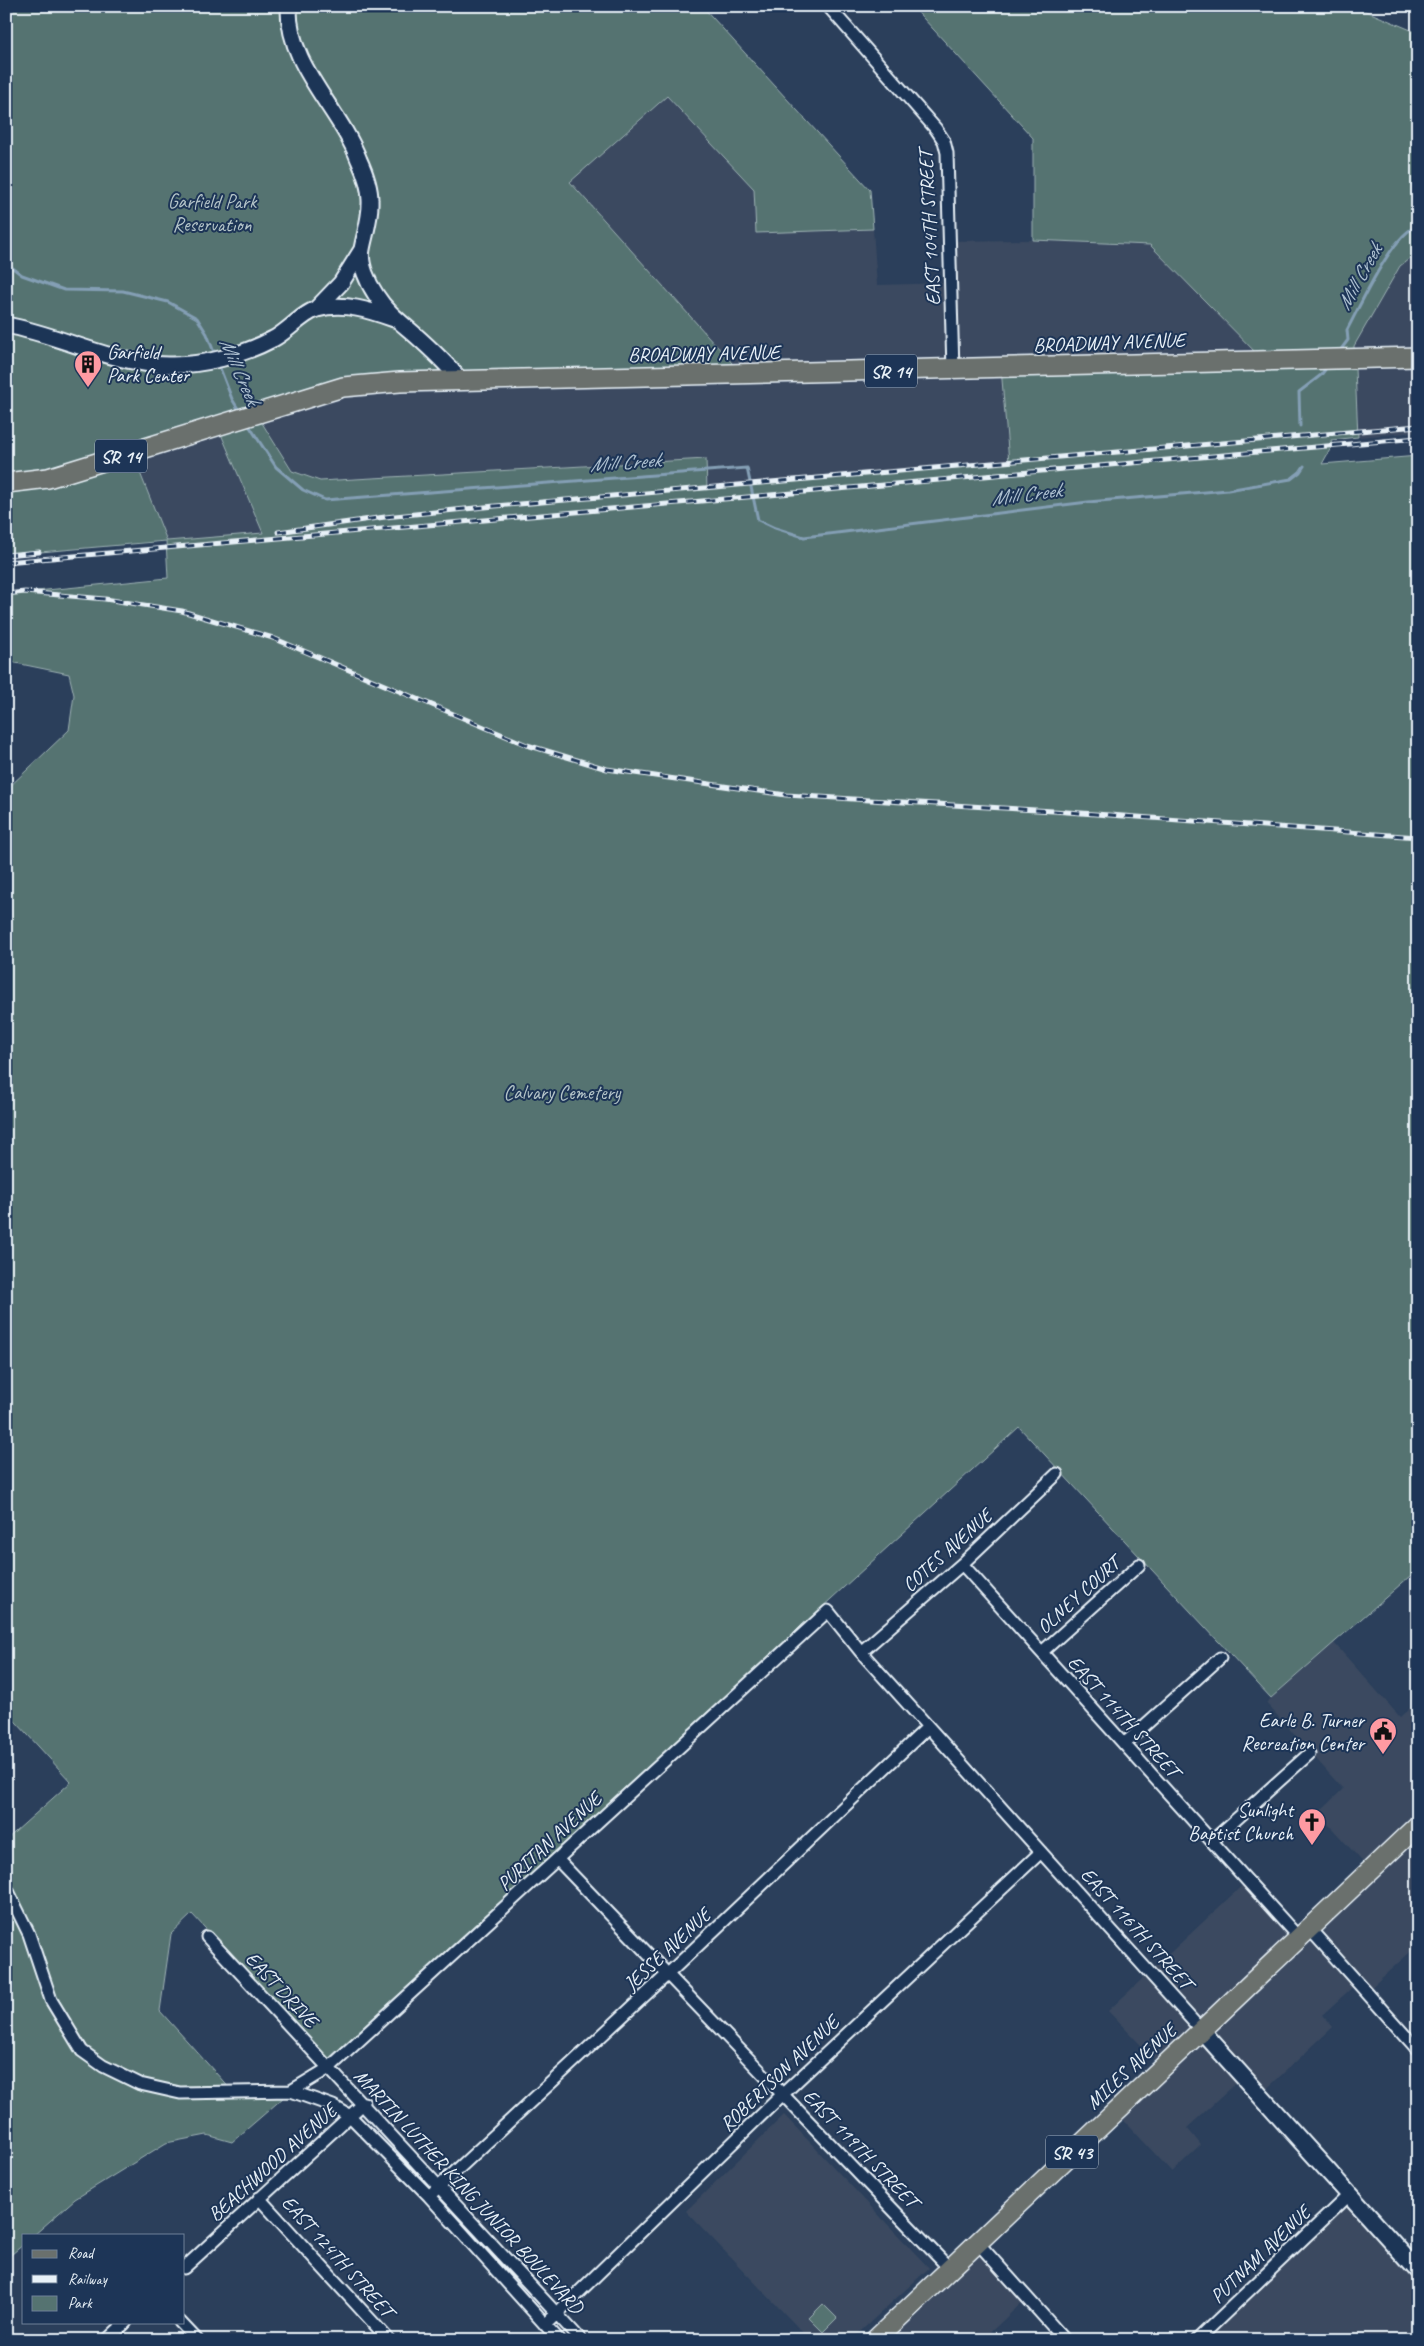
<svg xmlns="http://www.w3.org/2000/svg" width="1424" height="2346" font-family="Caveat,sans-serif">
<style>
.built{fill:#3b4a60}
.green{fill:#557371;stroke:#9eb2b4;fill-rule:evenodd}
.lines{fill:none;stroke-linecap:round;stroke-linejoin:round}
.stream{stroke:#849fb5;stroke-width:3}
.minor-casing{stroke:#e8f1f8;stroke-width:15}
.tertiary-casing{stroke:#e8f1f8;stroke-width:19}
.secondary-casing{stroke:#e8f1f8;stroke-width:20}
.primary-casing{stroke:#e8f1f8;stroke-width:22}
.minor{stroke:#1d3557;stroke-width:11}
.tertiary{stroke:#1d3557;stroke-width:15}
.secondary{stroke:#1d3557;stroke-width:16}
.primary{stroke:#6a706d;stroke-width:19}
.rail-casing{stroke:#e8f1f8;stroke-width:5}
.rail{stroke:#1d3557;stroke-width:3;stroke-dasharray:9;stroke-linecap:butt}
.labels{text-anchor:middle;stroke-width:4;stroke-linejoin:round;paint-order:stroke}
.shield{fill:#1d3557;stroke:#abb9c8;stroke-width:1}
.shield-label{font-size:19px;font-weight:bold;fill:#e8f1f8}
.park-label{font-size:20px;fill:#b5c5c9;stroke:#1d3557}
.street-label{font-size:20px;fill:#e8f1f8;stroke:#1d3557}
.poi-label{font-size:20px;fill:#e8f1f8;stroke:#1d3557;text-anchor:end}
.water-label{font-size:21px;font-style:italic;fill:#aec1d1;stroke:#1d3557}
</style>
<rect width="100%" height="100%" fill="#2b3f5b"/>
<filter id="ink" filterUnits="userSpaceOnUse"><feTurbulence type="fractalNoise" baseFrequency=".02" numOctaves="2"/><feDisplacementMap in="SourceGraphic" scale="10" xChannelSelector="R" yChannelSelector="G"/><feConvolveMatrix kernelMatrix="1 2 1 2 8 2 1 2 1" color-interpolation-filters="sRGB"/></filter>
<g filter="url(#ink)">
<path class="built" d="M667,96L754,189L757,232L873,229L877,285L950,283L949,241L1033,240L1150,245L1265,361L1187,452L708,494L706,459L320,481L292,471L257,414L343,387L740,373L570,182Z
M1418,252V432L1358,437L1354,346L1400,266Z
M217,426L263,533L167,541L133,454Z
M1334,1643L1400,1717L1418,1701V1945L1366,1992L1357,1983L1322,2015L1333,2027L1260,2095L1243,2077L1187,2128L1201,2145L1172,2172L1116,2112L1162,2067L1108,2011L1247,1881L1298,1937L1370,1870L1318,1813L1343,1789L1266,1703Z
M784,2115L929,2268L851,2340H810L686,2211Z
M1349,2195L1418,2270V2340H1197Z
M978,2243L1027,2298L982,2340H875Z"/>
<path class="green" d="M6,6H702L870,190L873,229L756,233L754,189L667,96L570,182L741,373L401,381L257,415L292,471L320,481L706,459L707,489L1009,462L1001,368L1264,361L1150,245L1033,240V138L912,6H1354L1418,33V252L1400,266L1354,346L1358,437L1331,440L1332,446L1322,464L1418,456V1569L1271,1698L1019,1427L327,2060L192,1914L171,1934L160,2011L233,2092L291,2091L232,2142L207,2135L166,2143L75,2199L34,2235H24V2244L6,2259V1840L71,1782L6,1711V790L69,730L74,695L69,674L6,661V594L168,578L166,541L6,555ZM218,427L263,533L167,541L133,455Z
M823,2304L837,2318L823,2332L809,2318Z"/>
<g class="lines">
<path class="stream" d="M6,263L22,275L64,290L123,291L168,302L197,318L207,334L215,355
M1339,352L1348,340L1347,330C1360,306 1393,232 1418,226
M218,363L232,399L240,412
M248,424L276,467L303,490L325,500L747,468L758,520L775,528L804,537L1088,502L1228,490L1291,479L1300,472L1304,466
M1300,426L1299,392L1321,375L1327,367"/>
<g class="minor-casing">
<path id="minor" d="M828,6L936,129L944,141L947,153L953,370
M962,1564L1298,1937
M861,1652L962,1564L1057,1474
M1042,1652L1139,1565
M1124,1744L1220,1658
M1212,1841L1309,1754
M557,1859L950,2269
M6,1887L29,1934L51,2000L82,2051L103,2066L140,2084L180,2093L291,2091L333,2106L350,2116L429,2196L559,2340
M1308,1927L1418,2050
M207,1937L581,2340
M291,2091L329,2068L828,1611L861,1652L1202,2031
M429,2196L669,1973L928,1727
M259,2198L389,2340
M978,2243L1065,2340
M184,2268L364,2103
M180,2322L197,2340
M545,2325L783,2094L1041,1852
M107,2340L126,2322
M1197,2340L1349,2195"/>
</g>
<g class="tertiary-casing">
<path id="tertiary" d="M289,6C287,66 339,107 359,160C364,171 370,188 370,200C371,217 365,233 362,249C359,264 368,283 376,295C386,311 399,321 413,333C430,348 447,364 461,381
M316,309L341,283L361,251
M6,325C61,335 111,364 168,365C202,366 243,355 273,339C287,332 303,313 317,309C344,302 369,310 394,319"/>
</g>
<g class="secondary-casing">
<path id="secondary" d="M1202,2031L1418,2271"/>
</g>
<g class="primary-casing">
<path id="primary" d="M6,483L48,478L343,387L400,382L1418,357
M875,2340L1418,1825"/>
</g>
<use href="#minor" class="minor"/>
<use href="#tertiary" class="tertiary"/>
<use href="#secondary" class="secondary"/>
<use href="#primary" class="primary"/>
<g class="rail-casing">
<path id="rail" d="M278,532L385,517L495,506L1418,426
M6,555L39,552
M6,562L1418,438
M6,594L25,592L105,599L182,611L273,638L527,745L607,769L786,795L1053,811L1418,837"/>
</g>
<use href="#rail" class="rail"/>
</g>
</g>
<defs>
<g id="building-pin" transform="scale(1.4375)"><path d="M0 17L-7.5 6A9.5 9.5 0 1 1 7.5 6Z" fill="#ff9aa2" stroke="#1d3557"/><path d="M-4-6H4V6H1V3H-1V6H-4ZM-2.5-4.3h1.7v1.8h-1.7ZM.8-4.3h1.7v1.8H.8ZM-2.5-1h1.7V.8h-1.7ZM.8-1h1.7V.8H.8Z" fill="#111"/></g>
<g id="civic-pin" transform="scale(1.4375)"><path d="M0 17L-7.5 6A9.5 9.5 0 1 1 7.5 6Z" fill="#ff9aa2" stroke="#1d3557"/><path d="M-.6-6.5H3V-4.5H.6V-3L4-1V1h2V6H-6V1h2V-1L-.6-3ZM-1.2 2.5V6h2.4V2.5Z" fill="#111"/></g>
<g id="church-pin" transform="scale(1.4375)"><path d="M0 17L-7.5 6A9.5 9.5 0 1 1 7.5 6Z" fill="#ff9aa2" stroke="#1d3557"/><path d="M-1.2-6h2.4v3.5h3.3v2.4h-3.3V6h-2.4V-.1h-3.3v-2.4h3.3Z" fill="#111"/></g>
</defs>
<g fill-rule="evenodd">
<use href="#building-pin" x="88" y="364"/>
<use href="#civic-pin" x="1383" y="1731"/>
<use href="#church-pin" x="1312" y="1822"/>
</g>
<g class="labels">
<g class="shield">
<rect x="865" y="354.5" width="52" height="33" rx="4"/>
<rect x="95" y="439.5" width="52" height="33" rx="4"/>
<rect x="1046" y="2135.5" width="52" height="33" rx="4"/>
</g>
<g class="shield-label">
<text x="891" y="378">SR 14</text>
<text x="121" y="463">SR 14</text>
<text x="1072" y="2159">SR 43</text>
</g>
<g class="park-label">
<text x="212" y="208">Garfield Park<tspan x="212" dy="23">Reservation</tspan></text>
<text x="562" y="1099">Calvary Cemetery</text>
</g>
<g class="street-label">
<text transform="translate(929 228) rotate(-93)" y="7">EAST 104TH STREET</text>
<text transform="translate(1109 342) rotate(-2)" y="7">BROADWAY AVENUE</text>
<text transform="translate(704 353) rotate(-1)" y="7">BROADWAY AVENUE</text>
<text transform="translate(947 1550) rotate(-42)" y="7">COTES AVENUE</text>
<text transform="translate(1078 1595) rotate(-42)" y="7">OLNEY COURT</text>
<text transform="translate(1124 1716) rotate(48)" y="7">EAST 114TH STREET</text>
<text transform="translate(549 1841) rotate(-43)" y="7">PURITAN AVENUE</text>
<text transform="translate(1137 1928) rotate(48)" y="7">EAST 116TH STREET</text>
<text transform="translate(667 1949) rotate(-43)" y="7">JESSE AVENUE</text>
<text transform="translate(282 1989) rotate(47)" y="7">EAST DRIVE</text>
<text transform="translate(1131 2066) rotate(-43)" y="7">MILES AVENUE</text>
<text transform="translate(779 2073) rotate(-44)" y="7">ROBERTSON AVENUE</text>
<text transform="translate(861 2148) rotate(46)" y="7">EAST 119TH STREET</text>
<text transform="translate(272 2162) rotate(-42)" y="7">BEACHWOOD AVENUE</text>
<text transform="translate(469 2191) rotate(47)" y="7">MARTIN LUTHER KING JUNIOR BOULEVARD</text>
<text transform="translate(1260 2254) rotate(-44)" y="7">PUTNAM AVENUE</text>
<text transform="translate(338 2256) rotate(48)" y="7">EAST 124TH STREET</text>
</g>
<g class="poi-label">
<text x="107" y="359" text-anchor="start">Garfield<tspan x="107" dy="23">Park Center</tspan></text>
<text x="1364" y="1727">Earle B. Turner<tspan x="1364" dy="23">Recreation Center</tspan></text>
<text x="1293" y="1817">Sunlight<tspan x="1293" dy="23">Baptist Church</tspan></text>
</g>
<g class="water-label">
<text transform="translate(1359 277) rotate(-61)" y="7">Mill Creek</text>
<text transform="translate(240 371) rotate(66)" y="7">Mill Creek</text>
<text transform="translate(625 462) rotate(-4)" y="7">Mill Creek</text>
<text transform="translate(1026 494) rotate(-7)" y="7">Mill Creek</text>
</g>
</g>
<rect width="1424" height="2346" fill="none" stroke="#1d3557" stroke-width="25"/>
<rect x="12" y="12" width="1399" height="2321" fill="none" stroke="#e8f1f8" stroke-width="2" filter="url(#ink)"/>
<rect x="22" y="2234" width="162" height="90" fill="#1d3557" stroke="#6e8097"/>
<rect x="32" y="2250" width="25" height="8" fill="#6a706d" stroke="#6e8097"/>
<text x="68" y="2258" font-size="15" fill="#e8f1f8">Road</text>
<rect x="32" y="2275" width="25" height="8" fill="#e8f1f8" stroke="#6e8097"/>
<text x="68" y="2284" font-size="15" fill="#e8f1f8">Railway</text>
<rect x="32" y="2296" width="25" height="15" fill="#557371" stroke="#6e8097"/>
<text x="68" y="2308" font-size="15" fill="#e8f1f8">Park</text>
</svg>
